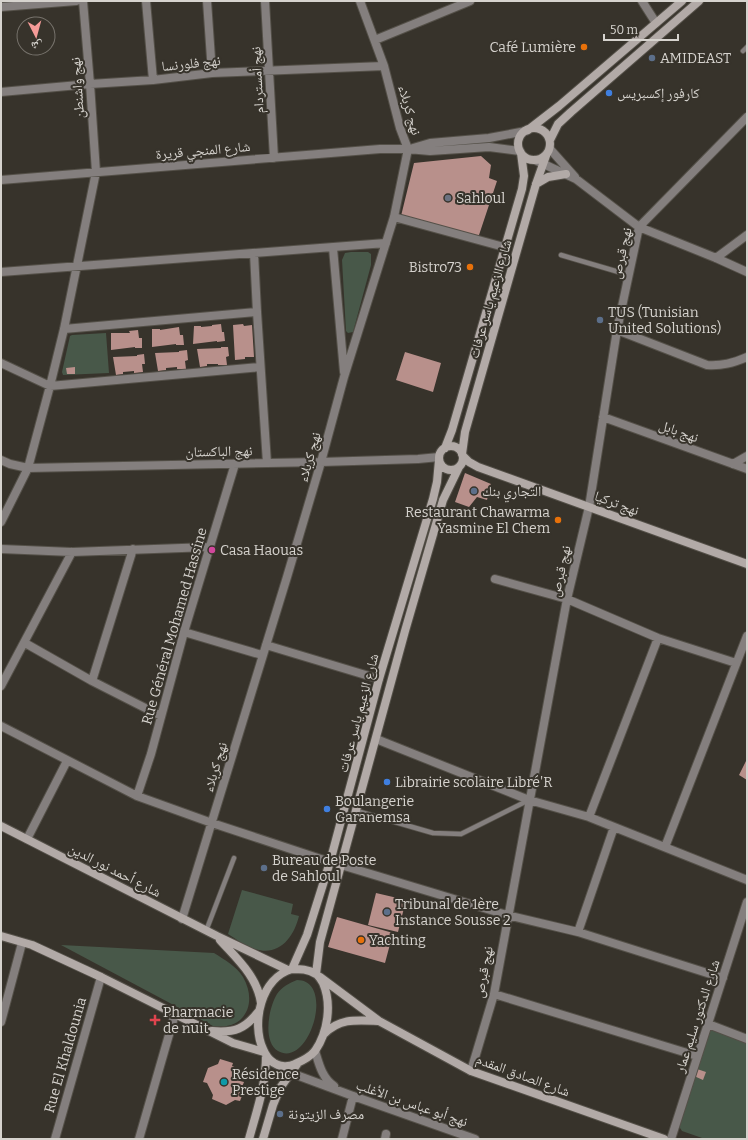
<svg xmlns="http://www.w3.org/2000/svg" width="748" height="1140" font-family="Bitter,'Noto Naskh Arabic',serif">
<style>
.green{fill:#485849}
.building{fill:#b8908b}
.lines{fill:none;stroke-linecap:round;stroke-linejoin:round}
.lane-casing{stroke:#545048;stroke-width:6}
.street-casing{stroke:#545048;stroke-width:10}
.secondary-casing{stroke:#545048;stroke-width:10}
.lane{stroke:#847f7e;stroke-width:4.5}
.street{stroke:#847f7e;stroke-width:8}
.secondary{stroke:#b2aaa7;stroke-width:8}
.food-dot{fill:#e8710a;stroke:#37332b;stroke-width:1.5}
.service-dot{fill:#5c6f8a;stroke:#37332b;stroke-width:1.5}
.shop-dot{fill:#3f7fe0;stroke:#37332b;stroke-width:1.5}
.worship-dot{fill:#6b7280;stroke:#37332b;stroke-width:1.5}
.hotel-dot{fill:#d1479c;stroke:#37332b;stroke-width:1.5}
.health-dot{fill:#e0444e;stroke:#37332b;stroke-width:1.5}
.culture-dot{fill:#0f9aa8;stroke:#37332b;stroke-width:1.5}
.labels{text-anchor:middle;stroke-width:4;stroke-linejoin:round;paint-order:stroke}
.poi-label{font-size:14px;fill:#d6d3ce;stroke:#37332b;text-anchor:start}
.street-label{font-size:14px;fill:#d6d3ce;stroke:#37332b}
</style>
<rect width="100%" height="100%" fill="#37332b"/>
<path class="green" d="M351,252H368L371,254V265L353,332L348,333L346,331L342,260L345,253Z
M106,333L109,373L63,375L62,372L70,336L72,335Z
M242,890L293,904L291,914L299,916C294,937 279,957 255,949C245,946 236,939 228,934Z
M61,945L214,953C225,960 236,966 243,977C258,1003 245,1031 213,1026Z
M297,980C336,980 309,1069 278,1051C262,1041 269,1007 277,994C282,987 289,983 297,980Z
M710,1029L747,1040L746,1139H705L682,1131L676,1122V1112L698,1039L700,1035Z"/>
<path class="building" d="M481,156L491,165L489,178L497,181L478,238L401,216L414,163Z
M221,324L222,332H224L225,341L217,342V341L193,344L194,326H201V327L212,326V325Z
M243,324L244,326L252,325L254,357H245V359L235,360L233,325Z
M179,327L180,335H183L184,345H176V344L152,347V329H160V330Z
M138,330L139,338H142V348H135V347L111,350V333H130L129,331Z
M221,347H228L229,356L226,357L227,365H218V364H207V366L200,367L197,349L221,348Z
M187,350L188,360L185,361L186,369H177V367L166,368V370L158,371L155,353L179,352V351Z
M405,352L441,363L433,392L396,380Z
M144,354L145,364H142L143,372L134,373V371L123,372V374L116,375L113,357L137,356V355Z
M75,367V374H67L66,368Z
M465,473L491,484L487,500L477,497L469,507L455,502Z
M746,761H747V780L739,775Z
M376,893L406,900L398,932L368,925Z
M337,917L393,933L385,963L328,947Z
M220,1059L233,1063L232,1066L237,1068L235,1072L240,1076V1081L244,1082L242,1087L245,1088L240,1101L235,1100L226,1105L212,1099L213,1095L207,1083L203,1082L208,1068L218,1064Z
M697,1069L706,1072L703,1080L694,1076Z"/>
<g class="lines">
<g class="lane-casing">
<path id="lane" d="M743,51L747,47
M561,255L629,275
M357,811L433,833L461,834L529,800
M206,931L234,858"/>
</g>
<g class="street-casing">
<path id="street" d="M146,1L153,80
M207,1L212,73
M265,1L274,158
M642,1L656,23
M1,7L76,1
M375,40L470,1
M1,92L90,84L153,80L212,73L384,66
M413,148L430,143L489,138L526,131
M550,149L575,177
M535,160L576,179L639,227L716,258L747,272
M1,180L380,149H408L430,151L489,147L520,151
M394,217L504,247
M333,248L344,372
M254,253L257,312L267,463
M716,258L747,235
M1,272L386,243
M64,329L257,312
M617,330L707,365C722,366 733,363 747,357
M1,363L50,386L260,367
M603,417L747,469
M1,460L10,464L28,468L321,462L418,459L439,457
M733,464L747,456
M1,522L28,468L50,386L64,329L96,172L90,84L83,1
M1,549L72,552L209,547
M495,579L567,599L658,638L736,663
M184,632L262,655
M25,643L92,681L161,716
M266,645L379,679
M92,681L133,549
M1,686L72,552
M1,726L137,796L212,823L330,862
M376,739L529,800L589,817L747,880
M137,796L151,754L184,632L235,464
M589,817L658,638
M27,839L67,761
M665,847L747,636
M341,865L507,915L578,932L723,978
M182,919L287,577L321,462L344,377L394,217L408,149L400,128L384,66L360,1
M578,932L614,827
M494,994L697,1056
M1,1022L22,943
M708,1024L747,1039
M315,1051C319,1064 322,1078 334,1086
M278,1065L291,1073L353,1096L475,1139
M471,1071L494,994L567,599L589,507L617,330L639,227L747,117
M55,1139L101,977
M139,1139L175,1014
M342,1139L353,1096
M385,1139L386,1134
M671,1139L747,902"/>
</g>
<g class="secondary-casing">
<path id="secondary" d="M518 144a16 16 0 1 1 32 0a16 16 0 1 1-32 0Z
M528,130L559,106L682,1
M550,140L558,124L571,112L699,1
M536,184L548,177L566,174
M439 458a12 12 0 1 1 24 0a12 12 0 1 1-24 0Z
M445,448L452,430L522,189L524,176L521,153
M462,454L465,432L536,184L547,153
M463,456L469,462L478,467L747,564
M1,826L217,936L288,970
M1,936L32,945L101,977L233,1043L264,1052
M220,940C237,959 257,976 261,1003
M292,969L307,935L330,862L379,679L433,499L437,482L439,460
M292,969C300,969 308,969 316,974C319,976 321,980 323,983C332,1004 328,1032 315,1051C310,1057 302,1061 295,1064C289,1067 280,1067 274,1063C269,1060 265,1054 263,1049C251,1023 261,978 292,969Z
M316,974L320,942L405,631L443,500L459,467
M320,977L379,1021L471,1071L664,1139
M212,1031C235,1033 245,1029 259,1011
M324,1034C340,1018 356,1020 378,1021
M249,1139C257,1110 266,1085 266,1055
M263,1139L273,1105L280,1088L298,1063"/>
</g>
<use href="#lane" class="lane"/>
<use href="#street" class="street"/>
<use href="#secondary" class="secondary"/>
</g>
<g class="food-dot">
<circle cx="584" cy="47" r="4"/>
<circle cx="470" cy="267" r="4"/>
<circle cx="558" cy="520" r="4"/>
<circle cx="361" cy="940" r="4"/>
</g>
<g class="service-dot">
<circle cx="652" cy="58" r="4"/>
<circle cx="600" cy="320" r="4"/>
<circle cx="474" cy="491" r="4"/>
<circle cx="264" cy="868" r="4"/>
<circle cx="387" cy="912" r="4"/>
<circle cx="280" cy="1114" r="4"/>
</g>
<g class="shop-dot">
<circle cx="609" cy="93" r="4"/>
<circle cx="387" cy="782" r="4"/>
<circle cx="327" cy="809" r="4"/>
</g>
<circle class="worship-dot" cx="448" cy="198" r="4"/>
<circle class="hotel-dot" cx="212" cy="550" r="4"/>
<path class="health-dot" d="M153 1014h4v4h4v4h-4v4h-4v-4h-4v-4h4z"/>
<circle class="culture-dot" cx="224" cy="1082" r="4"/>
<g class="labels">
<g class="poi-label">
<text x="576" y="52" text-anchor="end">Café Lumière</text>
<text x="660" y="63">AMIDEAST</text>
<text x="617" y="98">كارفور إكسبريس</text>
<text x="456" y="203">Sahloul</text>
<text x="462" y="272" text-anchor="end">Bistro73</text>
<text x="608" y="317">TUS (Tunisian<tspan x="608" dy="16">United Solutions)</tspan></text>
<text x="482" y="496">التجاري بنك</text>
<text x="550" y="517" text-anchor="end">Restaurant Chawarma<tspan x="550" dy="16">Yasmine El Chem</tspan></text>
<text x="220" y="555">Casa Haouas</text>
<text x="395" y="787">Librairie scolaire Libré'R</text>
<text x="335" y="806">Boulangerie<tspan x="335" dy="16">Garanemsa</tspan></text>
<text x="272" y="865">Bureau de Poste<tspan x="272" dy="16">de Sahloul</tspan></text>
<text x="395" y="909">Tribunal de 1ère<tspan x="395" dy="16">Instance Sousse 2</tspan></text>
<text x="369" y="945">Yachting</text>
<text x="163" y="1017">Pharmacie<tspan x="163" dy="16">de nuit</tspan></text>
<text x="232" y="1079">Résidence<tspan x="232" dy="16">Prestige</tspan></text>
<text x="288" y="1119">مصرف الزيتونة</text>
</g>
<g class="street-label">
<text transform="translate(191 63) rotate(-6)" y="5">نهج فلورنسا</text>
<text transform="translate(257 80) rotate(-93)" y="5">نهج أمستردام</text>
<text transform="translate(77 88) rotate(-94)" y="5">نهج واشنطن</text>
<text transform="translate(410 110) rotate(74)" y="5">نهج كربلاء</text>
<text transform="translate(203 150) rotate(-5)" y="5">شارع المنجي قريرة</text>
<text transform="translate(621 253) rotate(-77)" y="5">نهج قبرص</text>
<text transform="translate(490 299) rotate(-74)" y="5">شارع الزعيم ياسر عرفات</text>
<text transform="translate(679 431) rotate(20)" y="5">نهج بابل</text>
<text transform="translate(219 451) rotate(-1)" y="5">نهج الباكستان</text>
<text transform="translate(309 457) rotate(-74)" y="5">نهج كربلاء</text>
<text transform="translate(617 503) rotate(20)" y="5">نهج تركيا</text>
<text transform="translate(560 571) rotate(-77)" y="5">نهج قبرص</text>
<text transform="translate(174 626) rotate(-74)" y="5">Rue Général Mohamed Hassine</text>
<text transform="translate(358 713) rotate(-75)" y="5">شارع الزعيم ياسر عرفات</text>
<text transform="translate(215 767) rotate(-73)" y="5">نهج كربلاء</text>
<text transform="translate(115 870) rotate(27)" y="5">شارع أحمد نور الدين</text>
<text transform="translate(483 972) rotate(-79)" y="5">نهج قبرص</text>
<text transform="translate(697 1016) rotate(-72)" y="5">شارع الدكتور سليم عمار</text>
<text transform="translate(65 1055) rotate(-74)" y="5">Rue El Khaldounia</text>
<text transform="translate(523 1075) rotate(20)" y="5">شارع الصادق المقدم</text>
<text transform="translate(412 1103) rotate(19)" y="5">نهج أبو عباس بن الأغلب</text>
</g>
</g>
<rect width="748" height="1140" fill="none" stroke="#d6d3ce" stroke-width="4"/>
<g transform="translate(36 36) rotate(174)"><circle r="19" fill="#37332b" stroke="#77736c"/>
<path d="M0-3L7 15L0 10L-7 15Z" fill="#f59b98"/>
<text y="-6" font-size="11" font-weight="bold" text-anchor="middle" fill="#d6d3ce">ش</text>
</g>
<path d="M604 34v6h74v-6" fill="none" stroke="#d6d3ce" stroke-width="2"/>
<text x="610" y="34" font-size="12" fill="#d6d3ce" stroke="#37332b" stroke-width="3" paint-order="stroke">50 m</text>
</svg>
